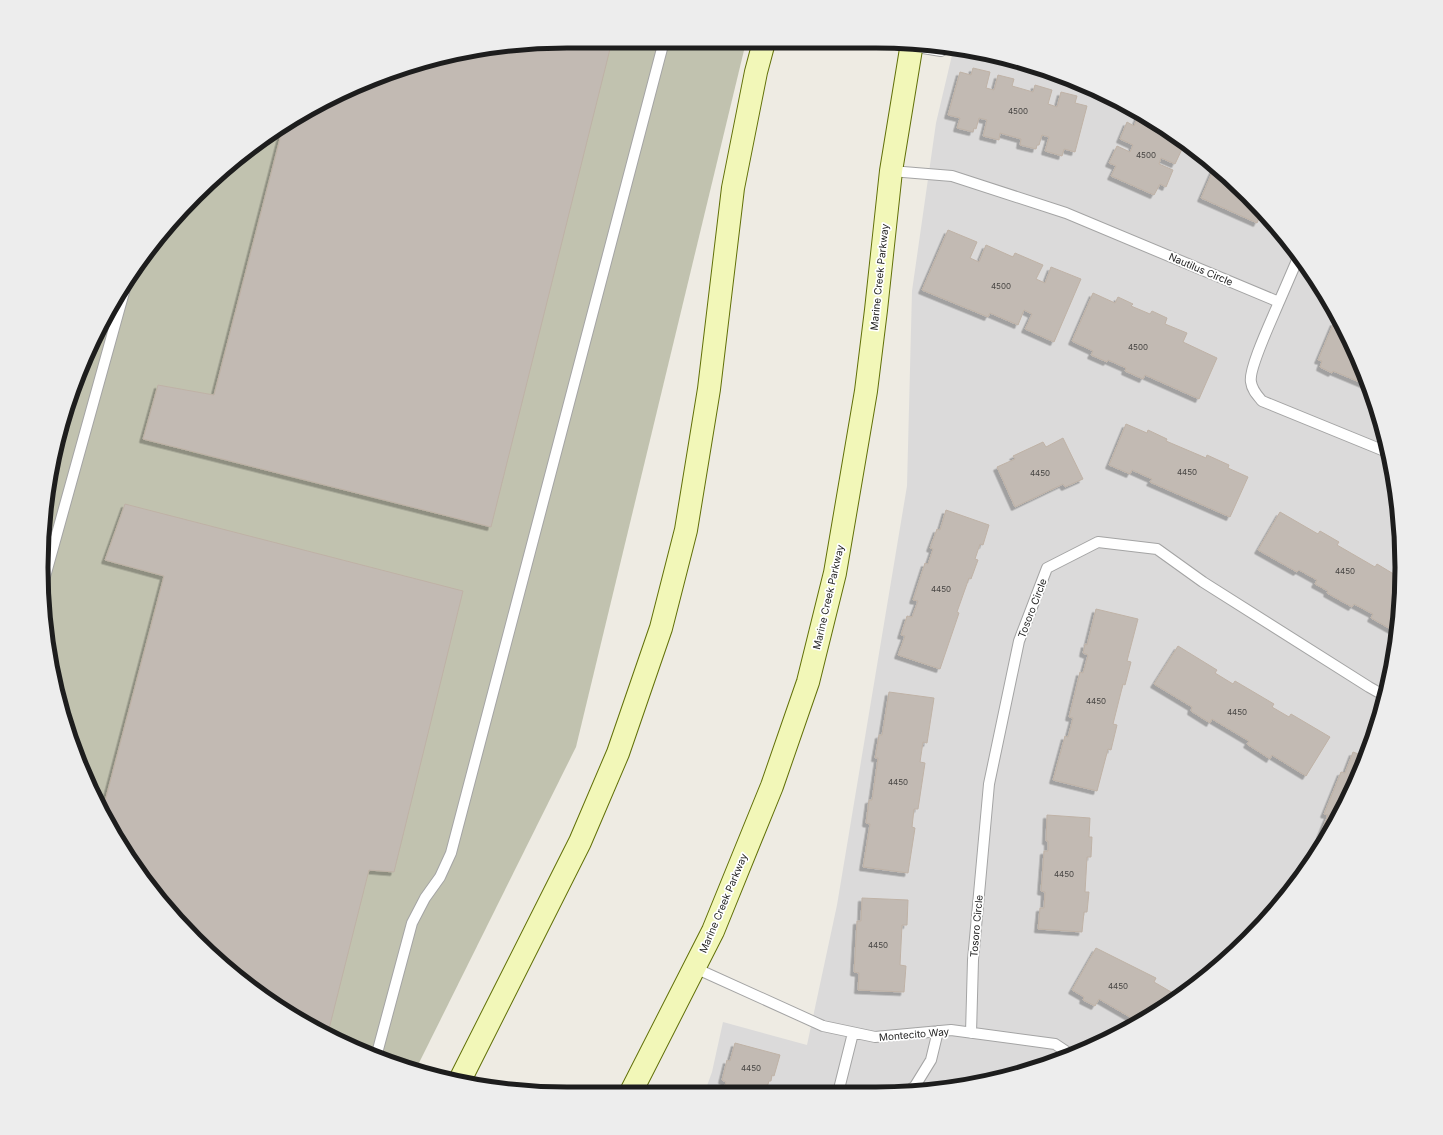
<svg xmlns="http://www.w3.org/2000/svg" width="1443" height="1135" font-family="Inter,sans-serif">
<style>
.residential{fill:#dbdada}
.construction{fill:#c1c2af}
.building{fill:#c2bab3;stroke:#bfb2a6;filter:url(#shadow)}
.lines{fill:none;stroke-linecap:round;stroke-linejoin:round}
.lane-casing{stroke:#a4a4a4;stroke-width:12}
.secondary-casing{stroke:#617008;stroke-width:24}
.lane{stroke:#fff;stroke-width:10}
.secondary{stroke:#f2f7b8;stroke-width:22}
.labels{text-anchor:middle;stroke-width:3.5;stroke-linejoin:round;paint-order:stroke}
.number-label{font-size:8px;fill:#464442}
.street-label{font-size:10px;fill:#1d1d1d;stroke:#fff}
.rim{fill:none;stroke:#1d1d1d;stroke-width:5}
</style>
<defs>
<filter id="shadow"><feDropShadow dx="-3.5" dy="3.5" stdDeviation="0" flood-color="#0004"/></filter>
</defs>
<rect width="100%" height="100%" fill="#eeebe3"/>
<path class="residential" d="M953,51L1045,69L1139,111L1196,150L1271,220L1331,304L1374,398L1397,499L1401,602L1384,704L1348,800L1293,888L1223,963L1139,1023L1045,1066L910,1093L704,1094L712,1072L723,1022L807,1045L837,905L907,486L912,291L936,123Z"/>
<path class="construction" d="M568,41L746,42L576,747L416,1069L366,1054L275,1005L172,915L112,831L59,704L41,568L59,431L111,304L195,195L304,112L431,59Z"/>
<path class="building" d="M568,41H612L491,527L143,439L158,385L214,395L283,127L304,112L431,59Z
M973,68L990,72L986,88L994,90L998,75L1014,79L1012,86L1033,92L1035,85L1052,90L1048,104L1057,107L1061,92L1077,96L1075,103L1087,106L1075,152L1064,149L1062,156L1045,151L1049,137L1042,135L1039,145H1037L1036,149L1020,145L1021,139L1000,133L999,140L983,136L987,120L979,118L976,129L974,128L973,132L957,128L960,118L948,115L960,72L971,75Z
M1139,114L1151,120L1179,138L1176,144L1183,147L1175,164L1161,158L1159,164L1173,170L1166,187L1160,184L1154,195L1111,176L1116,166L1109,163L1117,146L1130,152L1133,145L1120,139L1127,122L1134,126Z
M1214,168L1262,212L1257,223L1201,198Z
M948,230L977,242L970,258L979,262L986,245L1013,257L1015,253L1043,265L1036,279L1045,283L1051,267L1081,279L1054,342L1025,329L1032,314L1024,310L1018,325L990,313L988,317L922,290Z
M1093,293L1115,303L1118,297L1133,304L1131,306L1150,314L1152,311L1167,318L1165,324L1187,333L1183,342L1217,358L1199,399L1145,375L1143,379L1125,371L1126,368L1108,360L1107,362L1091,355L1093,351L1072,341Z
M1334,322L1341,325L1369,386L1333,371L1332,373L1320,367L1322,361L1318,360Z
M1126,424L1147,433L1148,430L1167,439L1166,441L1206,458L1207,455L1229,465L1228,468L1248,477L1230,517L1150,482L1152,479L1132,470L1130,474L1109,465Z
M1063,438L1083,479L1065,487L1063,484L1015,507L997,467L1015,459L1013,456L1043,442L1046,447Z
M125,504L463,591L394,872L369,870L328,1033L275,1005L172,915L112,831L103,809L164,576L105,560Z
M946,510L989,525L983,545L980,544L975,559L978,560L971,579L969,578L957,612L959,613L940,669L898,655L905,636L901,635L907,616L912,617L918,601L913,600L925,563L928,564L933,549L930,548L937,529L940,530Z
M1280,512L1318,534L1320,531L1339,542L1337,545L1375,567L1377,564L1397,576L1395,580L1400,583L1401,602L1396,632L1371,618L1373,614L1354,604L1352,607L1327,593L1328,591L1315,584L1317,580L1299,570L1297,572L1258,550Z
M1096,609L1138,619L1127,661L1131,662L1125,685L1123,684L1113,724L1117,725L1111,750L1108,749L1097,791L1053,780L1065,736L1068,737L1073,718L1069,717L1080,672L1083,673L1088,655L1083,653L1085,644L1087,645Z
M1178,646L1217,670L1215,673L1233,684L1235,681L1274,704L1272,707L1289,717L1291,714L1330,737L1306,776L1272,755L1270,759L1247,744L1249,741L1212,719L1210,723L1191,711L1192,707L1154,684Z
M889,692L934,698L927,743L923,742L920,762L925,763L918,809H914L912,827L915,828L908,873L863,867L870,824L866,823L869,800H872L878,758H875L879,735H882Z
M1353,752L1364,756L1348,800L1325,837L1320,835L1328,815L1324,814L1341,772L1345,773Z
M1047,815L1090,818L1089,837H1092L1091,857H1087L1085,892H1089L1087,912H1084L1082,932L1038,929L1040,908H1044L1045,892L1041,891L1044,851H1048V841H1046Z
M862,898L908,900L907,925H902L900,965L906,966L904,992L858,990L859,973L854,972L857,921H861Z
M1096,948L1156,978L1154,982L1178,996L1138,1024L1129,1019L1130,1017L1099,999L1095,1006L1083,1000L1084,997L1072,990Z
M735,1043L780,1055L774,1076L772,1075L771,1081H769L766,1090L772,1091V1093H723L726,1082L722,1080L727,1060L730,1061Z"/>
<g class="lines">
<g class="lane-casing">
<path id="lane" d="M911,46L941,51L945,49
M891,171L952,176L1066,213L1279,302C1273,317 1248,369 1251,382C1252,390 1257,395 1262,401L1387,452
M1279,302L1298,258
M43,584L126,285
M695,968L823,1026L875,1037L951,1030L1055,1044L1070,1054
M971,1033L973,960L989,784L1019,641L1047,568L1098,542L1157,549L1203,582L1369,687L1385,696
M376,1057L412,923L425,898L440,877L451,853L664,41
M838,1093L853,1033
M906,1093L915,1086L931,1060L938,1031"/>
</g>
<g class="secondary-casing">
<path id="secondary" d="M459,1082L580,842L618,753L661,628L686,530L709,389L733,188L756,72L764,42
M630,1094L713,931L772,786L808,682L835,573L866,391L876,310L891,171L912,43"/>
</g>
<use href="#lane" class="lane"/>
<use href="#secondary" class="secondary"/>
</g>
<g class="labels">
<g class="number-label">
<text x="1018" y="114">4500</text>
<text x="1146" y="158">4500</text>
<text x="1001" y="289">4500</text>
<text x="1138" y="350">4500</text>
<text x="1187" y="475">4450</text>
<text x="1040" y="476">4450</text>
<text x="1345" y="574">4450</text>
<text x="941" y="592">4450</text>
<text x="1096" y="704">4450</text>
<text x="1237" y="715">4450</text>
<text x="898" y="785">4450</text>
<text x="1064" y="877">4450</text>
<text x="878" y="948">4450</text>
<text x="1118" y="989">4450</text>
<text x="751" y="1071">4450</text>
</g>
<g class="street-label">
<text transform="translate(1201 269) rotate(23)" y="4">Nautilus Circle</text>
<text transform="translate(879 277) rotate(-84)" y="4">Marine Creek Parkway</text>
<text transform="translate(828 597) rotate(-77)" y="4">Marine Creek Parkway</text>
<text transform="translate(1032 608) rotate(-69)" y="4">Tosoro Circle</text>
<text transform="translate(723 903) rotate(-67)" y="4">Marine Creek Parkway</text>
<text transform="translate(976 926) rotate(-85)" y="4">Tosoro Circle</text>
<text transform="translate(914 1034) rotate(-5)" y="4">Montecito Way</text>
</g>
</g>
<path d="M0 0H1443V1135H0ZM567 48H876A519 519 0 0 1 1395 567V568A519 519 0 0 1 876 1087H567A519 519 0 0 1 48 568V567A519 519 0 0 1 567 48Z" fill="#ededed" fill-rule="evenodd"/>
<path class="rim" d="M567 48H876A519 519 0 0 1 1395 567V568A519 519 0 0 1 876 1087H567A519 519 0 0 1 48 568V567A519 519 0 0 1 567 48Z"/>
</svg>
